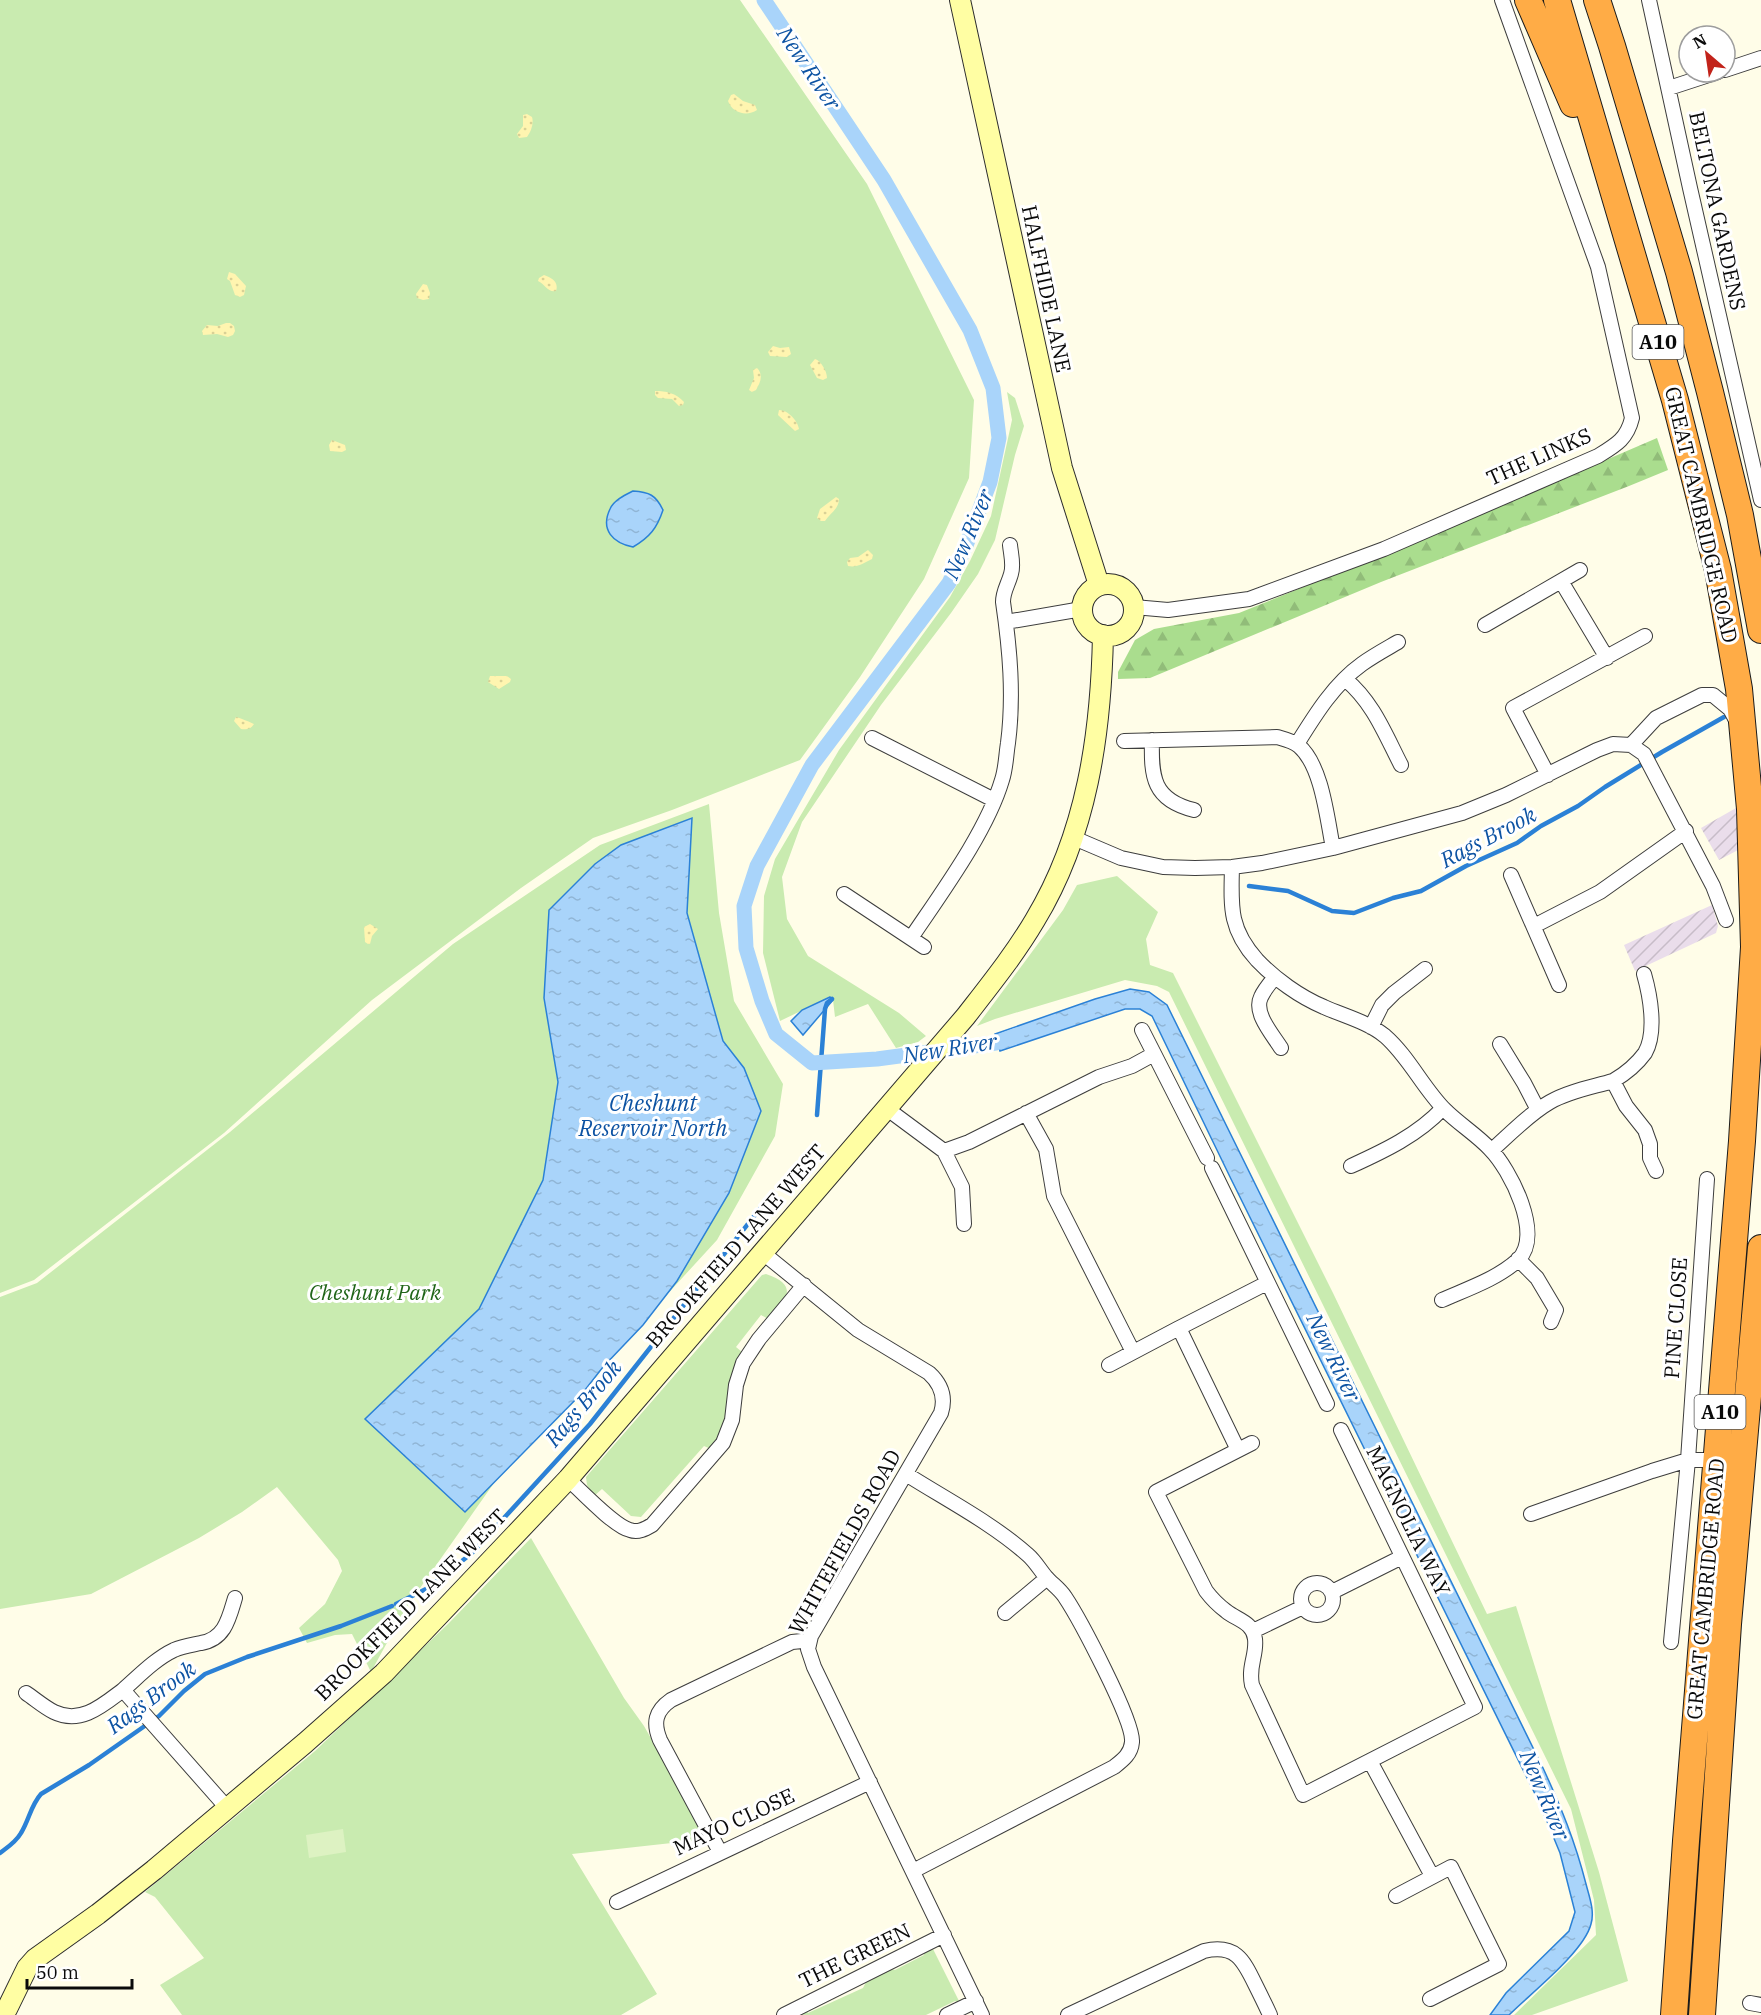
<svg xmlns="http://www.w3.org/2000/svg" width="1761" height="2015" font-family="'IBM Plex Serif',serif">
<style>
.industrial{fill:url(#industrial-furrows)}
.grass{fill:#c9ebb0}
.forest{fill:url(#forest-firs)}
.sand{fill:url(#sand-dots)}
.pitch{fill:#ddf2c2}
.water{fill:url(#water-ripples);stroke:#2b81d6;stroke-width:1.5}
.lines{fill:none;stroke-linecap:round;stroke-linejoin:round}
.stream{stroke:#2b81d6;stroke-width:4.5}
.canal{stroke:#a9d4fa;stroke-width:15}
.street-casing{stroke:#3d3d3d;stroke-width:16}
.secondary-casing{stroke:#2c2c2c;stroke-width:22}
.highway-casing{stroke:#1b1b1b;stroke-width:28}
.street{stroke:#fff;stroke-width:14}
.secondary{stroke:#fffea3;stroke-width:20}
.highway{stroke:#ffac46;stroke-width:26}
.labels{text-anchor:middle;stroke-width:6;stroke-linejoin:round;paint-order:stroke}
.shield{fill:#fff;stroke:#545454;stroke-width:1.5}
.shield-label{font-size:20px;font-weight:bold;fill:#0a0a0a}
.street-label{font-size:21px;fill:#0a0a0a;stroke:#fff}
.park-label{font-size:21px;font-style:italic;fill:#206518;stroke:#fff}
.water-label{font-size:22px;font-style:italic;fill:#0d53a3;stroke:#fff}
</style>
<defs>
<pattern id="industrial-furrows" width="10" height="10" patternUnits="userSpaceOnUse" patternTransform="scale(1.5)"><rect width="10" height="10" fill="#eaddeb"/><path d="M-1 1l2-2M0 10L10 0M9 11l2-2" fill="none" stroke="#c7bcc8"/></pattern>
<pattern id="forest-firs" width="22" height="20" patternUnits="userSpaceOnUse" patternTransform="scale(1.5)"><rect width="22" height="20" fill="#aadd8e"/><path d="M5 1l3.5 6h-7zM16 11l3.5 6h-7z" fill="#91bc79"/></pattern>
<pattern id="sand-dots" width="8" height="8" patternUnits="userSpaceOnUse" patternTransform="scale(1.5)"><rect width="8" height="8" fill="#fff5b0"/><path d="M2 2h.1M6 6h.1" fill="none" stroke="#d9d196" stroke-width="1.8" stroke-linecap="round"/></pattern>
<pattern id="water-ripples" width="26" height="14" patternUnits="userSpaceOnUse" patternTransform="scale(1.5)"><rect width="26" height="14" fill="#a9d4fa"/><path d="M2 4q2-2 4 0t4 0M15 11q2-2 4 0t4 0" fill="none" stroke="#90b5d5"/></pattern>
</defs>
<rect width="100%" height="100%" fill="#fffde8"/>
<path class="industrial" d="M1736,808L1740,849L1719,860L1701,828Z
M1712,905L1718,926L1716,933L1635,971L1624,945Z"/>
<path class="grass" d="M0,0H740L867,184L974,400L969,478L924,579L860,677L800,760L672,810L593,838L521,888L372,1000L224,1133L34,1280L0,1293Z
M1007,392L1015,398L1024,426L1015,455L995,540L978,574L951,613L881,705L802,822L782,877L787,919L808,956L899,1013L926,1036L918,1042L896,1048L868,1004L835,1017L833,1000L830,997L780,1021L763,953L764,896L775,859L839,750L950,597L970,561L991,516L1012,420Z
M709,804L719,913L734,1001L783,1084L775,1136L717,1240L494,1483L406,1608L371,1672L352,1634L335,1635L307,1643L299,1628L325,1604L342,1571L338,1560L277,1487L242,1512L199,1538L91,1594L0,1609V1297L37,1283L230,1132L453,944L600,845Z
M1117,876L1158,912L1146,939L1150,965L1173,973L1333,1293L1487,1614L1516,1606L1599,1872L1628,1981L1532,2015H1514L1596,1935L1594,1900L1571,1809L1169,992L1157,986L1125,980L995,1019L977,1026L1063,910L1077,885Z
M766,1274C800,1285 786,1301 770,1320L761,1315L736,1347L742,1352L729,1412L713,1450L704,1446L641,1517L631,1516L602,1489L594,1496L587,1485L586,1477L762,1275Z
M531,1538L624,1698L644,1726L708,1839L572,1854L657,1994L621,2015H182L160,1985L204,1958L155,1897L145,1892L315,1751L448,1624Z
M929,1949H933L959,2001L958,2003L955,2001L926,2015H795L805,2008L808,2013L863,1988L868,1978L888,1968L895,1970L924,1955L923,1951Z"/>
<path class="forest" d="M1657,438L1668,470L1629,486L1381,582L1150,678L1118,679V672L1135,640L1154,629L1239,613L1434,534Z"/>
<path class="sand" d="M734,94L743,101L755,105L757,110C747,117 732,113 728,101L731,95Z
M527,114L532,117C534,123 531,132 527,137L519,138L517,134L523,126V115Z
M229,272L235,274L246,286L244,295L240,297L235,295L230,281L227,279Z
M544,275C552,278 559,282 556,291C548,293 545,284 538,281L539,278Z
M423,284L427,285L430,293L429,299L423,300L417,298L416,294Z
M226,323H230L234,326L235,331L233,335L228,337L217,334L203,335L202,331L207,325L218,326Z
M773,346L780,348L789,347L791,354L787,357L770,356L768,352Z
M815,359C821,361 827,371 827,378L823,380L817,378L810,365Z
M757,368C764,375 760,383 756,390L752,392L749,390L754,378L753,370Z
M655,391C666,391 676,393 684,402L683,405L679,406L672,399L658,398L655,395Z
M779,410C788,410 798,421 799,429L795,431L778,415Z
M332,440L345,445L346,450L342,452L330,451L329,445Z
M836,497L839,499C839,509 830,513 825,521H821L817,518L820,509Z
M868,550L873,555L872,559C864,563 857,568 848,566L847,562L850,558L858,557Z
M490,676H507L511,679L510,682L499,689L488,682Z
M236,717C238,717 252,723 254,724C251,729 246,730 241,729L234,721Z
M370,924L378,929L372,936L370,944H368L365,942L364,927Z"/>
<path class="pitch" d="M343,1829L346,1852L309,1858L306,1835Z"/>
<path class="water" d="M633,491C649,492 656,495 663,510C657,528 650,537 633,547C613,543 600,530 610,509C614,500 625,495 633,491Z
M692,818L687,913L723,1041L744,1068L761,1111L729,1193L677,1281L643,1325L603,1367L585,1390L465,1512L365,1419L479,1309L543,1180L558,1082L544,998L549,910L595,864L621,845Z
M1130,989L1149,992L1167,1005L1543,1768C1561,1807 1575,1841 1586,1884C1589,1896 1595,1911 1591,1924C1584,1952 1530,1994 1509,2015H1490L1506,1993L1569,1931L1575,1912L1560,1853L1539,1802L1231,1179L1152,1016L1140,1009H1125L1000,1051L995,1034L1095,999Z
M830,997L833,1000L803,1035L791,1021L802,1010Z"/>
<g class="lines">
<path class="stream" d="M1249,886L1288,891L1332,911L1354,913L1393,898L1421,891L1466,866L1517,843L1541,826L1578,806L1605,787L1662,752L1724,717
M817,1115L825,1009L827,1003L832,999
M396,1604L428,1588L472,1553L590,1424L770,1196
M0,1853C8,1847 16,1842 21,1833C29,1820 31,1805 41,1794L89,1765L159,1716L184,1691L205,1674L247,1657L341,1626L392,1606"/>
<path class="canal" d="M764,0L884,180L970,330L993,388L999,438L990,482L965,548L949,583L812,765L757,866L744,906L746,948L762,1001L776,1034L812,1063L877,1059L996,1043L1017,1035"/>
<g class="street-casing">
<path id="street" d="M1649,0L1690,188L1761,500
M1725,70L1761,58
M1669,88L1718,72
M1561,581L1607,658
M1134,607L1168,610L1249,599L1384,549L1598,456C1616,445 1627,439 1632,418L1598,267L1502,0
M1006,622L1082,609
M1485,625L1580,570
M1345,679C1373,702 1385,734 1401,765
M872,738L994,800
M1152,740C1151,777 1153,800 1194,810
M1124,741L1277,737C1284,739 1293,741 1299,746C1322,766 1327,818 1333,848
M1297,744C1315,715 1334,684 1362,664C1373,656 1386,649 1398,642
M1631,745L1656,718L1702,695H1713L1730,709L1737,722
M1548,775L1513,708L1645,636
M1074,838L1121,858L1163,867L1195,868L1232,867L1262,863L1333,848L1462,813L1506,795L1597,750L1613,744L1631,745L1644,754L1713,886L1726,920
M1232,867C1231,907 1229,929 1257,960C1275,979 1300,997 1324,1007C1344,1016 1368,1022 1385,1036C1409,1057 1423,1088 1445,1110C1459,1124 1477,1135 1490,1149C1510,1169 1544,1235 1518,1260C1497,1279 1467,1289 1442,1300
M1511,875L1559,985
M844,894L924,947
M1534,926L1600,892L1686,831
M911,938C942,892 987,831 1002,780C1006,768 1006,755 1008,743C1014,696 1010,650 1003,602C1003,591 1008,585 1011,574C1014,565 1011,555 1010,545
M1275,977C1270,983 1264,990 1261,997C1253,1013 1273,1035 1281,1048
M1371,1027L1382,1005L1394,993L1425,969
M1142,1030L1207,1158
M1500,1044L1524,1083L1538,1110
M1613,1081C1625,1074 1637,1064 1645,1053C1657,1032 1650,995 1644,974
M886,1108L944,1151L969,1142L1099,1077L1132,1066L1154,1054
M1026,1113L1046,1149L1054,1196L1133,1352
M1492,1150C1510,1134 1529,1114 1550,1102C1569,1091 1593,1087 1613,1081L1626,1106L1645,1130L1650,1144V1158L1656,1171
M944,1151L962,1187L964,1224
M1351,1166C1384,1151 1418,1135 1443,1108
M1212,1168L1327,1404
M763,1253L858,1330L929,1373C941,1384 946,1397 941,1413L811,1636L808,1649L814,1667L982,2015
M1518,1259L1537,1278L1556,1310L1551,1322
M1179,1328L1267,1283
M1109,1365L1179,1328L1238,1450
M1252,1443L1156,1492L1206,1591C1212,1599 1218,1605 1226,1611C1237,1620 1253,1622 1255,1639C1257,1655 1248,1666 1252,1685L1303,1795L1475,1707L1341,1430
M906,1474C947,1500 992,1523 1028,1555C1035,1561 1040,1570 1046,1577C1052,1584 1060,1589 1065,1597C1079,1618 1134,1721 1132,1742C1131,1754 1123,1760 1114,1767L913,1871
M568,1479C581,1491 615,1527 630,1530C638,1533 645,1529 652,1525L723,1443L732,1420L736,1385L743,1363L759,1339L804,1285
M1531,1514L1652,1471L1688,1460H1717
M1301 1599a16 16 0 1 1 32 0a16 16 0 1 1-32 0Z
M1332,1592L1402,1557
M1005,1613L1047,1578
M1253,1631L1303,1607
M1671,1642L1688,1460L1707,1179
M123,1690C139,1676 155,1659 174,1650C183,1646 192,1645 201,1643C225,1639 229,1618 235,1598
M26,1693C35,1699 44,1707 54,1712C81,1725 103,1705 123,1690L228,1809
M1370,1761L1432,1876
M720,1852L660,1740C653,1723 655,1711 671,1700L792,1642L802,1641L808,1643
M1396,1896L1451,1867L1499,1964L1430,1999
M617,1902L870,1782
M1750,2003L1761,2005
M784,2015L944,1935
M947,2015L976,2001
M1068,2015L1204,1951C1235,1944 1243,1959 1255,1984C1260,1994 1265,2004 1270,2015"/>
</g>
<g class="secondary-casing">
<path id="secondary" d="M960,0L1062,468L1099,585
M1082 610a26 26 0 1 1 52 0a26 26 0 1 1-52 0Z
M7,2009L27,1968L35,1959L98,1914L154,1870L305,1743L384,1673L568,1479L966,1016C990,985 1015,954 1035,920C1087,834 1101,734 1103,635"/>
</g>
<g class="highway-casing">
<path id="highway" d="M1528,0L1573,104
M1557,0L1675,400L1718,570L1739,689L1750,809L1754,947L1742,1141L1686,1841L1674,2015
M1597,0L1612,46L1679,272L1710,392L1740,515L1761,630
M1702,2015L1728,1624L1761,1248"/>
</g>
<use href="#street" class="street"/>
<use href="#secondary" class="secondary"/>
<use href="#highway" class="highway"/>
</g>
<g class="labels">
<g class="shield">
<rect x="1632.5" y="325" width="51" height="34" rx="4.5"/>
<rect x="1694.5" y="1395" width="51" height="34" rx="4.5"/>
</g>
<g class="shield-label">
<text x="1658" y="349">A10</text>
<text x="1720" y="1419">A10</text>
</g>
<g class="street-label">
<text transform="translate(1717 211) rotate(78)" y="7">BELTONA GARDENS</text>
<text transform="translate(1046 289) rotate(78)" y="7">HALFHIDE LANE</text>
<text transform="translate(1539 457) rotate(-24)" y="7">THE LINKS</text>
<text transform="translate(1701 515) rotate(77)" y="7">GREAT CAMBRIDGE ROAD</text>
<text transform="translate(736 1246) rotate(-49)" y="7">BROOKFIELD LANE WEST</text>
<text transform="translate(1676 1318) rotate(-86)" y="7">PINE CLOSE</text>
<text transform="translate(1408 1521) rotate(64)" y="7">MAGNOLIA WAY</text>
<text transform="translate(845 1542) rotate(-61)" y="7">WHITEFIELDS ROAD</text>
<text transform="translate(1706 1589) rotate(-85)" y="7">GREAT CAMBRIDGE ROAD</text>
<text transform="translate(411 1605) rotate(-45)" y="7">BROOKFIELD LANE WEST</text>
<text transform="translate(734 1822) rotate(-25)" y="7">MAYO CLOSE</text>
<text transform="translate(855 1956) rotate(-26)" y="7">THE GREEN</text>
</g>
<g class="park-label">
<text x="375" y="1300">Cheshunt Park</text>
</g>
<g class="water-label">
<text transform="translate(809 68) rotate(56)" y="8">New River</text>
<text transform="translate(968 534) rotate(-67)" y="8">New River</text>
<text transform="translate(1488 837) rotate(-28)" y="8">Rags Brook</text>
<text transform="translate(950 1048) rotate(-9)" y="8">New River</text>
<text x="653" y="1111">Cheshunt<tspan x="653" dy="25">Reservoir North</tspan></text>
<text transform="translate(1334 1357) rotate(64)" y="8">New River</text>
<text transform="translate(583 1403) rotate(-50)" y="8">Rags Brook</text>
<text transform="translate(151 1697) rotate(-37)" y="8">Rags Brook</text>
<text transform="translate(1545 1795) rotate(67)" y="8">New River</text>
</g>
</g>
<g transform="translate(1707 54) rotate(331)"><circle r="28" fill="#ffffff" stroke="#9d9d9d" stroke-width="1.5"/>
<path d="M0-4.5L10 22L0 15L-10 22Z" fill="#c2231a"/>
<text y="-9" font-size="16" font-weight="bold" text-anchor="middle" fill="#0a0a0a">N</text>
</g>
<path d="M27 1979v9h105v-9" fill="none" stroke="#0a0a0a" stroke-width="3"/>
<text x="36" y="1979" font-size="18" fill="#0a0a0a" stroke="#ffffff" stroke-width="4.5" paint-order="stroke">50 m</text>
</svg>
